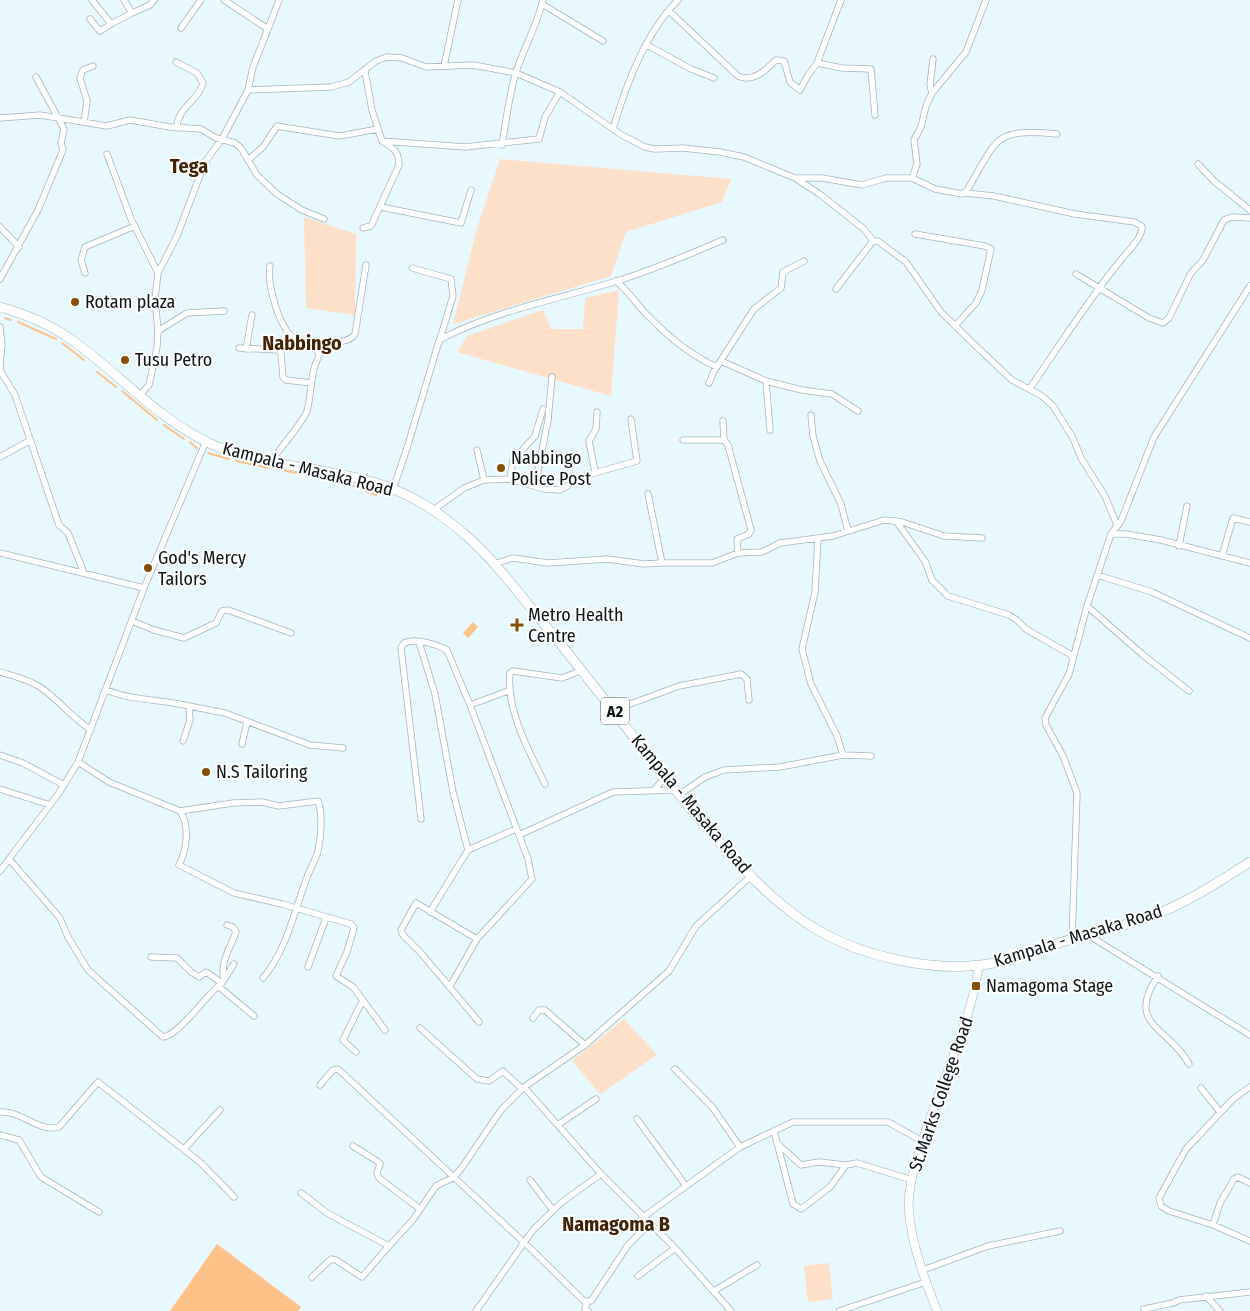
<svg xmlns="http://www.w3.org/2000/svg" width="1250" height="1311" font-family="'Fira Sans Condensed',sans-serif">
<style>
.green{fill:#fde0c7}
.water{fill:#fec187}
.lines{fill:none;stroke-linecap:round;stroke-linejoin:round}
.stream{stroke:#fec187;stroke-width:2}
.street-casing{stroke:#a0b5bb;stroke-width:7}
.secondary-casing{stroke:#a0b5bb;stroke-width:9}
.primary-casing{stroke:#a0b5bb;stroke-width:10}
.street{stroke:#fff;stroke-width:5.5}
.secondary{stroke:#fff;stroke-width:8}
.primary{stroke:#fff;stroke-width:9}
.poi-dot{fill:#874e02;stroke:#fff;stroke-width:2}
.labels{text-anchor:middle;stroke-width:4;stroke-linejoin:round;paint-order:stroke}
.shield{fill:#fff;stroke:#555a5c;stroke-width:1}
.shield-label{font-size:16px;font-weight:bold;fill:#0c1416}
.poi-label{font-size:18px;fill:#0c1416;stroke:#fff;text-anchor:start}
.street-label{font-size:18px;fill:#0c1416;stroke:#fff}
.quarter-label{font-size:20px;font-weight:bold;fill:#3f2304;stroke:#fff}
</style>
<rect width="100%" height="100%" fill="#e7f8fe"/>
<path class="green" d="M500,159L731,179L722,202L626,232L611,276L453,324L476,232Z
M304,217L356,234L355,315L306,308Z
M619,290L611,396L457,352L467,336L543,310L551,329H583L585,298Z
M624,1019L657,1055L600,1094L572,1061Z
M829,1263L833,1299L808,1302L804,1266Z"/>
<path class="water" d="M473,622L478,627L468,638L463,633Z
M217,1244L301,1307L298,1311H170Z"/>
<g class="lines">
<path class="stream" d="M5,318L11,320
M18,322L56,339
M62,343L84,360
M97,372L116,387
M122,391L157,420
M164,425L184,439
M190,442L197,448
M208,453L229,459
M236,461L269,468
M285,471L297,473
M308,475L346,483
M354,486L376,495"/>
<g class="street-casing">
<path id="street" d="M92,0L111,24L132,13
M124,0L132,13L150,5L154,0
M542,4L603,41
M669,11L738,76C753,83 766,70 776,60L784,61L790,82L800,90L808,75L817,63L841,0
M90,19L100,31L111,24
M181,28L201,0
M268,29L279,0
M647,45L691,69L714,78
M176,62L197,73L203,83C199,100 176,109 177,128
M817,63L842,68L871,69L875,115
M444,66L458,0
M248,90L331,87L349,82L376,61L387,57L402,58L426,67L473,65L516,73L560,92L620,134L645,147L655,149L683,148L720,152L744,157L795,178L821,195L864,229L873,241H878L906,262L941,312L980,350L1012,380L1042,396L1053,406L1073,438L1081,458L1105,496L1117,525
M932,93L930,85L933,59
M0,118L40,115L107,126L130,120L170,127L201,129L216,138L235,143L241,148L257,175L277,194L302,210L324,219
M84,122L87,101L80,78L83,70L93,66
M613,129C626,85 645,33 678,0
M382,141L465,147L539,139L545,117L560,92
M502,145C506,120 509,96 516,72C524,48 537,25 543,0
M107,154L131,219L158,273
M248,160L263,147L277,126L339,136L378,129
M1198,164L1214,181L1250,210
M795,178H822L862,185L886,178H912L935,189L962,194L967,190C998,139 992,128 1057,134
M912,178L917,164L914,140L921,127L926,106L932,93L966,52L986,0
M965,193L994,196L1075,214L1134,222L1142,226C1143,238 1127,252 1120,261C1087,302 1059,346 1030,388
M381,207L461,223L471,190
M0,227L19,247
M363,228L371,226L399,165C399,151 393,148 382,141L372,110L365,71
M915,234L985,246L991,249L982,290L976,303L955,326
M270,266C267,285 279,329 296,340C302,345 310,346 317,350L319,355
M412,268L451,279L453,296L440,339
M85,273L81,260L85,247L135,226
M1076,274L1149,318L1163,323L1169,318L1191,273L1203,260L1224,220L1232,217L1250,218
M0,279L38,210L63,150L61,143L64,129L36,77
M616,281C630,292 638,307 651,319C670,338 692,356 717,367
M836,289L873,241
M0,327L2,345L0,362
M158,331L187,313L224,311
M239,348L278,350L281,353L283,377L286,380L311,383
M246,349L252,315
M721,361L766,381L770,430
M0,363L1,372L15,395L59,525L68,533L84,573
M766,381L802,390L832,394L858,411
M709,383L714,371L754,309L781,288L783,272L804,261
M139,396L149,385L157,347L158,331L155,299L158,273L177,236L205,162L222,139L248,90L253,67L268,29L224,0
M811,415L813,436L820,461L841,504L848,531
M723,421L724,440
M683,440H724L728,445L751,530L749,534L737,539L738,553
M477,450L484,480
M0,457L29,441
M271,462C279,449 302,424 307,411C312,393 310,371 320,354C330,338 349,345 355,334L366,265
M595,472L589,441L596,429L597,412
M510,479L513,460L535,436L543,409
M535,486L548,420L552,377
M393,489L407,448L439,341L443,338C498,310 559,299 617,281C653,270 688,255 723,240
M432,511L464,488L484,480L510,479L544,489L560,490L584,476L637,461L631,419
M896,521L925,561L932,580L948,596L1009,615L1017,620L1026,629L1073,656
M1111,534H1126L1161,540L1250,563
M818,538L815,592L802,649L811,684L837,736L843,755
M1179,546L1187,506
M0,553L144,588
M1222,556L1233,518L1250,522
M662,563H712L738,553L762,552L780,543L833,536L884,520L902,522L944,536L982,538
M494,564L513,558L548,563L607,559L644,564L662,563L648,494
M1097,575L1152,592L1250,638
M1087,606L1143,655L1189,691
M132,621L154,630L184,638L216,623L222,611L228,610L291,633
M419,642L435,694L453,792L468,850L516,829
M0,672C14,676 28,679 40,687C59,700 71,717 91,730
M106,690C133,701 161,699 189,706L190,720L183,741
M189,706L225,713L310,745L343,748
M614,710L679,686L741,674L747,679L749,700
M242,744L247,722
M0,755L23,763L64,785
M78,762L109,782L180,811L233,803L262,802L279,806L318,801C323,814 321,837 318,851C315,862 308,872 305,883C293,916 286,951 263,978
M545,784C529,751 506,710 510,673L513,671L562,678L583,670
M0,789L50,805
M655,789L665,777
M679,795L705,777L724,770L780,767L843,755L871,756
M180,811C190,826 187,849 179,865L234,893L282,904L351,924L354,928L347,952L336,976L353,987L385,1030
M421,819L401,648L404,643C416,638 436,644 447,650L470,705
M519,835L613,792L674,790
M9,859L60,918L68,937L88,970L163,1037C177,1036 206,997 218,986L254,1016
M0,871L59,793L78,762L144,588L206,441
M430,912L468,850
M1088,935L1250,1035
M477,939L416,903L401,930L403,935L421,953L479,1022
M1072,939L1077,793L1063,756L1046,725L1045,718L1069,674L1087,606L1111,534L1121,521L1154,437L1250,286
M151,957L177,958L191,972L199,977L206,972L222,983L219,986
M308,967L326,918
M1158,976C1124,1025 1170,1028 1189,1064
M224,980C220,961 230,949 236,932L233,927L227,925
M223,981L234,964
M450,986L477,939L532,879L528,859L470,705L508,691
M533,1018L539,1010H545L585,1045
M420,1028L477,1079L489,1081L503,1071L522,1089
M356,1052L343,1040L363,1000
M675,1069L713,1108L740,1147
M320,1085L333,1070L338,1069L531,1249L584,1301H591L628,1245L649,1224
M524,1087L601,1174L675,1248L731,1311
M1250,1087L1233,1099L1186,1149L1159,1198L1161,1206L1169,1211L1213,1225L1250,1241
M1201,1088L1220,1112
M0,1112C21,1110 39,1133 59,1127L98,1082L201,1163L234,1197
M637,1119L686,1186
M559,1124L596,1099
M774,1131L793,1204L801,1209L830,1187L846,1165L857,1163L912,1180
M0,1135L19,1140L41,1177L99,1212
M779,1145L801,1165L819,1162L846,1165
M353,1146L377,1161L380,1164L377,1173L379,1178L420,1209
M184,1149L220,1110
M530,1180L553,1210
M301,1193L327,1213L389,1246L412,1221L436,1186L454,1177L463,1166L501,1110L524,1087L585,1045L669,971L696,926L751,876
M642,1218L740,1147L793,1122H888L922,1141
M1213,1225L1220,1203L1234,1179L1238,1177L1250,1183
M923,1270L988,1246L1060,1231
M638,1276L675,1248
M312,1277L331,1259L336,1260L362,1277L389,1246
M714,1291L757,1265
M1206,1296L1220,1311
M587,1302L585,1309L588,1311
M1144,1309L1173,1303L1179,1300L1250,1292
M476,1311L533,1230L562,1202L601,1174
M839,1311L926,1282"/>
</g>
<g class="secondary-casing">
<path id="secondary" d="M937,1311C925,1280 912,1246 909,1212C907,1189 915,1167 921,1146C939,1085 970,1028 979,965"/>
</g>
<g class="primary-casing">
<path id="primary" d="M0,307C25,314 48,323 69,338C118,372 155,417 209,443C262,468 324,466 379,484C412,494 445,516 470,539C496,563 518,592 540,619C596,686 646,756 702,822C736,862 773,904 819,931C865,957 929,971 981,965C1009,962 1036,950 1062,942C1093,933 1126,926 1157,914C1190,901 1220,881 1250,862"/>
</g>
<use href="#street" class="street"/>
<use href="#secondary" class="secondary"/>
<use href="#primary" class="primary"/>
</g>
<g class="poi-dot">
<circle cx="75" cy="302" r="5"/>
<circle cx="125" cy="360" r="5"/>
<circle cx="501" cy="468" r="5"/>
<circle cx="148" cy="568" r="5"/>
<path d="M514.5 617.5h5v5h5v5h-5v5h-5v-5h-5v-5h5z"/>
<circle cx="206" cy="772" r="5"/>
<rect x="971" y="981" width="10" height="10" rx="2.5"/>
</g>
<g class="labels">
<rect class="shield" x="601" y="697.5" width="28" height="27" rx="4"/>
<g class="shield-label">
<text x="615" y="717">A2</text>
</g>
<g class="poi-label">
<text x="85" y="308">Rotam plaza</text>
<text x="135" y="366">Tusu Petro</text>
<text x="511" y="464">Nabbingo<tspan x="511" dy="21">Police Post</tspan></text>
<text x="158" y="564">God's Mercy<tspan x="158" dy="21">Tailors</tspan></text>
<text x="528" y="621">Metro Health<tspan x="528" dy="21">Centre</tspan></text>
<text x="216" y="778">N.S Tailoring</text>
<text x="986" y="992">Namagoma Stage</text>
</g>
<g class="street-label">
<text transform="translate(308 469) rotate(14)" y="6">Kampala - Masaka Road</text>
<text transform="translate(691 804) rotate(50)" y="6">Kampala - Masaka Road</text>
<text transform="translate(1078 936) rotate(-17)" y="6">Kampala - Masaka Road</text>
<text transform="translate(941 1094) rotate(-71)" y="6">St.Marks College Road</text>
</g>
<g class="quarter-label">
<text x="189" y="173">Tega</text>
<text x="302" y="350">Nabbingo</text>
<text x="616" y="1231">Namagoma B</text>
</g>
</g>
</svg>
